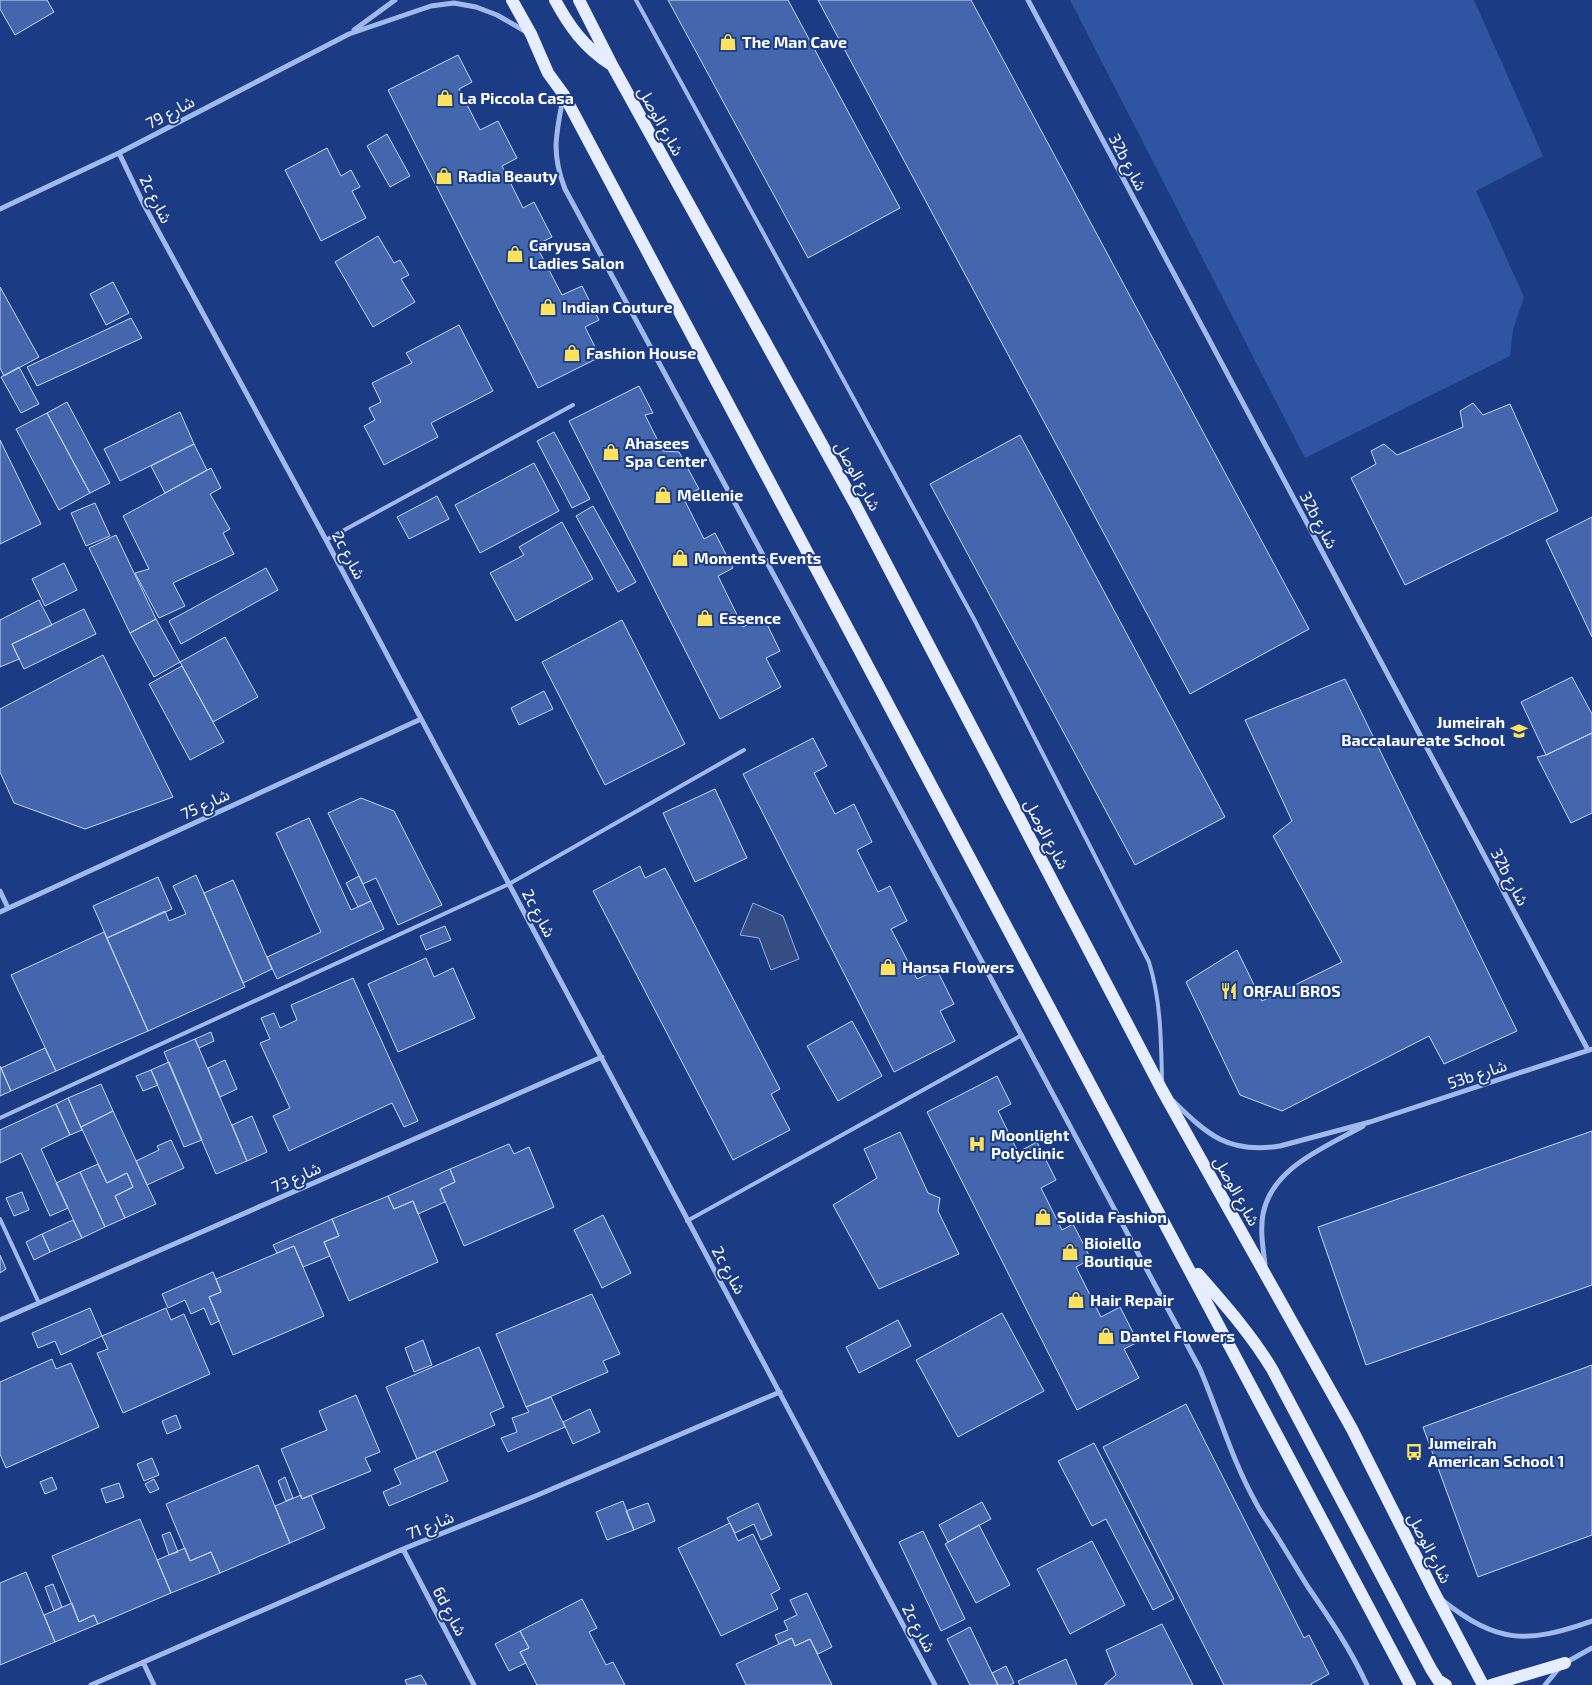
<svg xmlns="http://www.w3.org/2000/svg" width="1592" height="1685" font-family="'Exo 2','Noto Sans Arabic',sans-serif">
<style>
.green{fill:#2e54a2}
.water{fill:#344d83;stroke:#94b3ed}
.building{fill:#4466ad;stroke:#c6d7f8}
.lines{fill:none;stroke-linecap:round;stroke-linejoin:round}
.lane{stroke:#a2baeb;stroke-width:4}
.street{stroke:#a2baeb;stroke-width:5}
.primary{stroke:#e6edff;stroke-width:12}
.labels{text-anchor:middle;stroke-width:4;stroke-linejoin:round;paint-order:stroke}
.poi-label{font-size:16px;font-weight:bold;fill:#fff;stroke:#1b3c84;text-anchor:start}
.street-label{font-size:16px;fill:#fff;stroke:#1b3c84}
</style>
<rect width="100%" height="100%" fill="#1b3c84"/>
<path class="green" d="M1070,0H1474L1543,156L1476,191L1524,297L1513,330L1510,356L1305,458Z"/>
<path class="water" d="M753,903L783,916L799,959L771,970L759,938L740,935Z"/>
<path class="building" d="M0,0H47L54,12L15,35L0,9Z
M668,0H788L900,208L808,258Z
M818,0H971L1309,629L1190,694Z
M458,55L472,82L459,89L480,130L498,121L517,158L502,166L523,208L534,202L552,237L536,245L562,295L582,286L599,320L585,327L600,357L538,388L388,90Z
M387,134L410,176L390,187L367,146Z
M327,148L341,176L351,170L360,187L352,191L366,218L321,241L285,170Z
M378,236L394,263L400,260L409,275L401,279L415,302L373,327L335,262Z
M113,282L129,313L106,325L90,294Z
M0,287L39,357L4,376L0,368Z
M131,318L142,338L37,386L27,367Z
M459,325L493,391L431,423L438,437L384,465L364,426L375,420L369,408L381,402L372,383L412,363L406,353Z
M19,367L39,404L21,413L1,377Z
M639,386L653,413L645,415L663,451L679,452L699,489L683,497L704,539L715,533L733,568L718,576L743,627L763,616L780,651L766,658L781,687L720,719L569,421Z
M67,402L110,483L90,493L47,413Z
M1473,403L1483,415L1510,404L1558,511L1405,585L1351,478L1376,464L1371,451L1384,444L1397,455L1463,427L1460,411Z
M180,412L194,444L120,481L104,449Z
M47,413L90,493L59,510L16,429Z
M554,432L590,499L572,508L537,441Z
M1020,435L1225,817L1135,865L930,484Z
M0,440L41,524L0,544Z
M194,444L207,470L165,493L151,466Z
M534,463L559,511L480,553L455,505Z
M211,468L221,488L210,494L230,529L223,533L234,554L173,583L185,606L159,618L135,573L149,569L123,516Z
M437,496L449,519L409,539L397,517Z
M95,503L110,536L86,546L71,513Z
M593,506L636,582L618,592L576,516Z
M1592,517V637L1546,540Z
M562,522L593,579L516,621L490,573L524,555L519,547Z
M116,535L156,619L130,633L89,548Z
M64,563L77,590L45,606L32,579Z
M266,568L278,590L181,644L169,621Z
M39,600L52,625L12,644L19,659L0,667V620Z
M84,609L96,634L24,669L12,644Z
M156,619L180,662L154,677L130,633Z
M622,620L685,744L605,785L542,662Z
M225,637L258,697L213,722L180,662Z
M103,655L173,797L85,829L14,803L0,772V709Z
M182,666L224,742L190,760L149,684Z
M1572,677L1592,714V733L1546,755L1521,702Z
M1345,679L1517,1031L1444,1064L1429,1036L1282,1111L1240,1095L1186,982L1237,950L1262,1001L1342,962L1273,836L1292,821L1245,720Z
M544,691L553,709L519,725L511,708Z
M1592,733V813L1571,823L1537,757L1546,755Z
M813,738L827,766L814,773L835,814L854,804L872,842L857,850L878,892L890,886L907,921L891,929L917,979L937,970L954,1004L940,1011L955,1041L894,1072L743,774Z
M715,789L747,858L695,882L663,813Z
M361,798L394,811L442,905L398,925L376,878L363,884L328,813Z
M309,818L351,910L371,901L384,929L277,979L267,957L321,932L276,833Z
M640,866L645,878L665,868L780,1089L771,1094L790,1130L733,1160L593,891Z
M196,875L245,987L148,1031L107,938L165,911L169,921L186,914L173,886Z
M359,876L371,901L358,907L346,883Z
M158,877L172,909L107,938L93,906Z
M233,880L272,969L243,983L204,893Z
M445,926L451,940L426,950L420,936Z
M104,932L148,1031L56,1071L11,975Z
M426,958L434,977L453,968L475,1018L398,1052L368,984Z
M353,978L418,1121L404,1127L392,1103L289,1151L273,1116L290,1108L260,1043L270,1039L261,1018L274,1013L280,1028L297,1020L291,1005Z
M852,1021L882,1076L838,1101L807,1046Z
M211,1032L214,1041L199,1048L195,1039Z
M195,1039L247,1161L216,1174L164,1052Z
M45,1048L56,1071L11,1091L1,1068Z
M225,1060L237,1089L220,1097L208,1068Z
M169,1062L202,1140L184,1147L151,1070Z
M0,1066L11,1091L0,1096Z
M151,1070L158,1085L143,1091L136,1076Z
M997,1076L1011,1104L998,1111L1018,1152L1037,1142L1056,1180L1041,1188L1062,1230L1073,1224L1091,1259L1076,1267L1101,1317L1120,1307L1138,1342L1124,1349L1139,1378L1077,1410L927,1112Z
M101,1084L113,1111L81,1127L68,1098Z
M68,1098L82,1130L70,1135L56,1104Z
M56,1104L70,1135L41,1149L68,1208L50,1216L21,1153L0,1163V1130Z
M113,1111L156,1204L125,1218L115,1196L133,1187L127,1173L107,1183L81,1127Z
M252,1116L267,1152L247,1161L232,1125Z
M1592,1131V1285L1366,1365L1318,1227Z
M900,1132L928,1193L940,1198L938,1211L959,1254L879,1289L833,1205L877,1178L864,1149Z
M171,1140L184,1168L147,1185L136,1161L159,1150L157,1146Z
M509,1144L514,1154L529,1147L554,1207L464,1246L440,1189L455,1182L450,1169Z
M98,1164L107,1183L127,1173L133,1187L115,1196L125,1218L105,1227L80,1172Z
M450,1169L455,1182L440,1189L445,1202L418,1214L413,1201L394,1209L388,1196Z
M80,1172L105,1227L82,1238L56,1183Z
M22,1192L29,1210L14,1216L6,1198Z
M388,1196L394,1209L413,1201L438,1262L349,1301L324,1242L339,1236L332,1219Z
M603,1215L631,1273L602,1288L574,1230Z
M332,1219L339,1236L324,1242L330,1256L303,1267L294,1246L277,1253L273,1245Z
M73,1220L82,1238L50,1252L42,1234Z
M42,1234L50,1252L34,1260L26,1242Z
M294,1246L324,1316L233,1355L209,1297L221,1292L216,1279Z
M0,1255L6,1269L0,1273Z
M213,1272L221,1292L209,1297L219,1321L211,1325L204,1308L191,1314L185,1300L168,1308L162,1294Z
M592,1294L620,1354L603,1361L608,1372L526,1407L496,1334Z
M90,1308L102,1336L61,1355L55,1341L38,1348L32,1333Z
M166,1308L171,1320L184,1314L210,1374L123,1413L97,1353L108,1349L102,1336Z
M1002,1313L1044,1391L958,1437L916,1360Z
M898,1320L911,1346L859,1373L846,1347Z
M423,1340L432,1365L414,1372L405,1348Z
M479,1347L504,1407L490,1413L495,1425L417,1459L386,1387Z
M52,1359L56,1369L71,1363L99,1427L6,1468L0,1454V1382Z
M1592,1365V1535L1478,1577L1423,1427Z
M356,1395L380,1452L365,1458L371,1471L302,1499L281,1449L327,1430L319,1411Z
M551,1397L565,1427L508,1452L501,1438L517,1432L512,1418L529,1412L526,1407Z
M1186,1404L1304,1638L1309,1635L1329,1674L1311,1684L1312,1685H1224L1103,1447Z
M590,1409L600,1432L573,1444L563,1422Z
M176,1415L181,1428L167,1434L162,1421Z
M1094,1443L1174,1599L1153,1610L1106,1519L1092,1526L1058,1461Z
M435,1451L448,1481L389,1506L383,1492L401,1484L394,1469Z
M152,1458L159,1475L144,1481L137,1464Z
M258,1465L290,1543L220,1573L211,1552L190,1561L166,1504Z
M52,1477L57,1489L45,1494L40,1482Z
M285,1477L293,1498L286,1501L278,1481Z
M154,1479L159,1489L150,1493L145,1484Z
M119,1483L124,1497L106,1503L101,1489Z
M301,1495L302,1499L311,1495L325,1528L290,1543L275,1506Z
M623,1501L634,1530L607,1540L596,1512Z
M982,1502L991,1519L948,1542L939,1525Z
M648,1503L655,1521L634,1530L626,1511Z
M758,1503L772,1535L761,1540L754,1524L735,1533L727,1518Z
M140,1519L171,1593L98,1624L94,1615L79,1622L52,1556Z
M730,1523L738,1541L753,1534L780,1589L771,1594L778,1609L721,1636L678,1548Z
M979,1525L1010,1585L976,1603L945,1544Z
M923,1531L965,1619L941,1631L899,1542Z
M170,1532L178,1552L169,1555L162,1535Z
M1092,1541L1125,1605L1070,1634L1037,1569Z
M185,1548L190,1561L211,1552L220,1573L171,1593L157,1560Z
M26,1572L55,1642L0,1665V1583Z
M53,1584L62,1607L54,1611L45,1587Z
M807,1593L832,1647L818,1654L810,1639L795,1646L792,1638L779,1644L775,1635L788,1630L784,1621L797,1615L790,1600Z
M582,1599L597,1628L589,1632L606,1665L613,1662L625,1685H537L520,1652L529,1648L520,1631Z
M72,1603L79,1622L94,1615L98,1624L55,1642L44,1615Z
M1162,1624L1193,1685H1104L1116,1675L1106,1650Z
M970,1627L992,1673L998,1685H970L947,1639Z
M520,1631L529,1648L520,1652L526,1663L509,1671L495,1644Z
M792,1638L795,1646L810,1639L832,1685H746L736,1664Z
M1066,1659L1077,1685H1020L1018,1681Z
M1006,1666L1014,1683L1010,1685H998L992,1673Z
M421,1675L427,1685H407L405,1680Z"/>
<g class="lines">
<path class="lane" d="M636,0L974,619L1149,962C1161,1001 1161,1040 1162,1080
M326,540L573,405
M0,1118L509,884L744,750
M0,1219L39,1303
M687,1221L1022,1035"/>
<path class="street" d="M1028,0L1588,1050
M354,30L395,0
M563,98C556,135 551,153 565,189L889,788L1200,1369C1219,1414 1232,1460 1256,1503C1262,1515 1271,1526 1278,1538C1288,1554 1298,1571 1308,1587C1330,1619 1351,1650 1367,1685
M119,153L143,203L326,540L935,1685
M0,209L119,153L349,34L431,6L454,3L476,7L497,15L525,31
M0,891L8,908
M0,912L421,719
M1173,1101C1208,1135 1228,1154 1280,1146L1370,1122L1592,1049
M1265,1264C1263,1248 1260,1230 1263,1214C1272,1167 1326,1147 1363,1126
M0,1320L602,1057
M403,1549L474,1685
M1442,1600C1498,1644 1526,1644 1592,1621
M143,1662L154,1685
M1565,1663L1592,1648
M91,1685L403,1549L533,1497L780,1392
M1545,1685L1559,1668"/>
<path class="primary" d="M512,0L531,34L548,73L564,95L1410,1685
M555,0C569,26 584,47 610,64
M579,0L612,65L855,504L1162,1090L1352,1429L1435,1594L1483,1685
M1198,1274C1225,1305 1251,1334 1272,1369L1431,1669L1438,1680L1446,1685
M1491,1685L1565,1663"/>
</g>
<defs>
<g id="shop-bare" transform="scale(1.35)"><path d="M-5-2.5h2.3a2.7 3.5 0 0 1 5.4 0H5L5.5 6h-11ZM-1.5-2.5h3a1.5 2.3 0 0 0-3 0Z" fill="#fce25e" stroke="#1b3c84" stroke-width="2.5" paint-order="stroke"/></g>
<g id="school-bare" transform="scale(1.35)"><path d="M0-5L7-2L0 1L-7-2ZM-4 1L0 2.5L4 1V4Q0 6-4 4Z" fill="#fce25e" stroke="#1b3c84" stroke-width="2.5" paint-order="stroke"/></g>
<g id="restaurant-bare" transform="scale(1.35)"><path d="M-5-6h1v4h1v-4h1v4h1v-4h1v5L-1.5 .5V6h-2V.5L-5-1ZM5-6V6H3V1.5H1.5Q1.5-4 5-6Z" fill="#fce25e" stroke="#1b3c84" stroke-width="2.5" paint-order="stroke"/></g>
<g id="hospital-bare" transform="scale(1.35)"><path d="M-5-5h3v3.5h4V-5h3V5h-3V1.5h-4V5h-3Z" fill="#fce25e" stroke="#1b3c84" stroke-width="2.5" paint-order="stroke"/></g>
<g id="bus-bare" transform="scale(1.35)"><path d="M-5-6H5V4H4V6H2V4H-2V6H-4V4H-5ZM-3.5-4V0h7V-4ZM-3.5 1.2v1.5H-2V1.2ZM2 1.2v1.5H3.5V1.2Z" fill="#fce25e" stroke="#1b3c84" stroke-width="2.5" paint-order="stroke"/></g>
</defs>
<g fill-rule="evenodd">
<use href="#shop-bare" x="728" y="42"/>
<use href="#shop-bare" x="445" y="98"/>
<use href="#shop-bare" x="444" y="176"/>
<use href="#shop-bare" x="515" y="254"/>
<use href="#shop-bare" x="548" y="307"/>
<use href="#shop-bare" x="572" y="353"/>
<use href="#shop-bare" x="611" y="452"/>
<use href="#shop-bare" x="663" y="495"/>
<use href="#shop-bare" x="680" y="558"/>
<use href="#shop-bare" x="705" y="618"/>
<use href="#school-bare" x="1519" y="731"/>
<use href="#shop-bare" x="888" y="967"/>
<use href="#restaurant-bare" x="1229" y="991"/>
<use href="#hospital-bare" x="977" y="1144"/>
<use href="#shop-bare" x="1043" y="1217"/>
<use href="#shop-bare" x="1070" y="1252"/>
<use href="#shop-bare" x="1076" y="1300"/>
<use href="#shop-bare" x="1106" y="1336"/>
<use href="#bus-bare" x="1414" y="1452"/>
</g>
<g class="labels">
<g class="poi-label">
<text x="742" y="48">The Man Cave</text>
<text x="459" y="104">La Piccola Casa</text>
<text x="458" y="182">Radia Beauty</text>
<text x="529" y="251">Caryusa<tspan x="529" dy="18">Ladies Salon</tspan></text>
<text x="562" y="313">Indian Couture</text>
<text x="586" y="359">Fashion House</text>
<text x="625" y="449">Ahasees<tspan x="625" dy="18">Spa Center</tspan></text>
<text x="677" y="501">Mellenie</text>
<text x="694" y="564">Moments Events</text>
<text x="719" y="624">Essence</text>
<text x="1505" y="728" text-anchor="end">Jumeirah<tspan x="1505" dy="18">Baccalaureate School</tspan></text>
<text x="902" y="973">Hansa Flowers</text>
<text x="1243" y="997">ORFALI BROS</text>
<text x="991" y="1141">Moonlight<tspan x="991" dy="18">Polyclinic</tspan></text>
<text x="1057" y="1223">Solida Fashion</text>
<text x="1084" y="1249">Bioiello<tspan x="1084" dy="18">Boutique</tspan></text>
<text x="1090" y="1306">Hair Repair</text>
<text x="1120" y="1342">Dantel Flowers</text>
<text x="1428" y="1449">Jumeirah<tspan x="1428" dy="18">American School 1</tspan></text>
</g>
<g class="street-label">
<text transform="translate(170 112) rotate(-28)" y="6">شارع 79</text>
<text transform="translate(661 121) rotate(61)" y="6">شارع الوصل</text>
<text transform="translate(1128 162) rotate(62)" y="6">32b شارع</text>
<text transform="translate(156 199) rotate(63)" y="6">2c شارع</text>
<text transform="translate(858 476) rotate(61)" y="6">شارع الوصل</text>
<text transform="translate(1319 520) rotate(62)" y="6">32b شارع</text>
<text transform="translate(349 555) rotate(62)" y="6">2c شارع</text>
<text transform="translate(205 804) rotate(-25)" y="6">شارع 75</text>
<text transform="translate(1047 834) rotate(62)" y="6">شارع الوصل</text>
<text transform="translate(1510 877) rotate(62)" y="6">32b شارع</text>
<text transform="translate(539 913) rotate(62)" y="6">2c شارع</text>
<text transform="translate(1477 1074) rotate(-18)" y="6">53b شارع</text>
<text transform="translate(296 1177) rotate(-24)" y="6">شارع 73</text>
<text transform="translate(1237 1191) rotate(61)" y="6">شارع الوصل</text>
<text transform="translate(729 1270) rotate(61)" y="6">2c شارع</text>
<text transform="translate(430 1525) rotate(-22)" y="6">شارع 71</text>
<text transform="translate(1430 1548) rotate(63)" y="6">شارع الوصل</text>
<text transform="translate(450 1611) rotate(62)" y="6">6d شارع</text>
<text transform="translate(919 1628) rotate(62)" y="6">2c شارع</text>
</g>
</g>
</svg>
